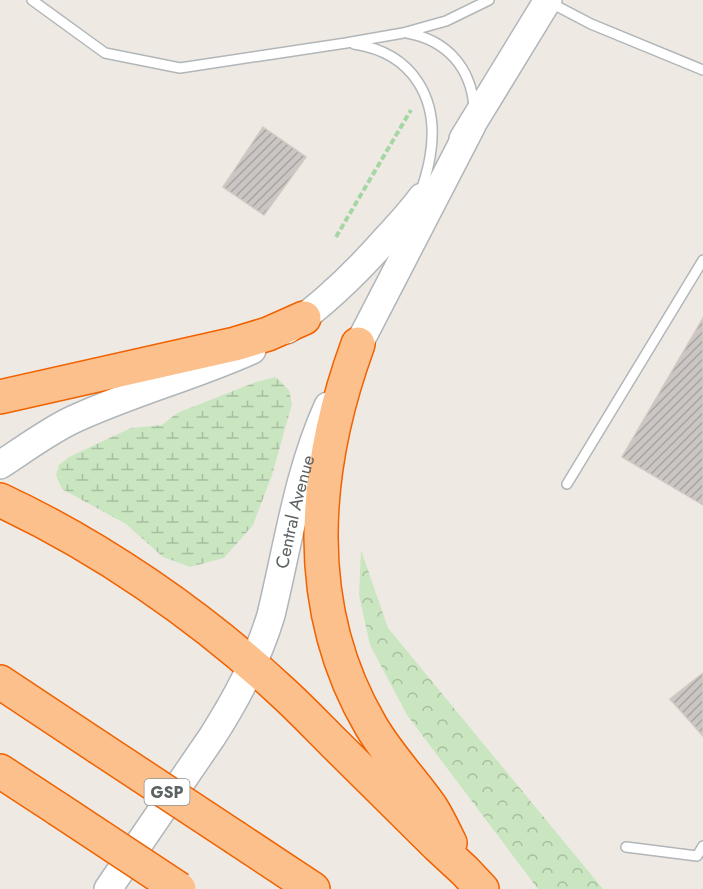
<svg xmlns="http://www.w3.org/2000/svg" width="703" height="889" font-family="Jost,sans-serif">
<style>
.forest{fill:url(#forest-crowns)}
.wetland{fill:url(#wetland-marsh)}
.building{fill:url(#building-hatch);stroke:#d3c9c2;stroke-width:1.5}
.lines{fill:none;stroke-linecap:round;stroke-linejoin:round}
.service-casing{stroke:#b1b6b8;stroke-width:12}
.secondary-casing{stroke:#b0b6b9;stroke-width:30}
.motorway-casing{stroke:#f06201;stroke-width:36}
.path{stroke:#a4d7a3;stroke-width:4;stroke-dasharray:6 3;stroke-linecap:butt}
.service{stroke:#fff;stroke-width:9}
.secondary{stroke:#fff;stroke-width:27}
.motorway{stroke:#fcc08c;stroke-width:33}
.motorway-bridge-casing{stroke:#f06201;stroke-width:36;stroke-linecap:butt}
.motorway-bridge{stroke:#fcc08c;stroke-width:33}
.labels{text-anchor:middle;stroke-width:5;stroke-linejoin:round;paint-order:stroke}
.shield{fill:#fff;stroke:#8c9192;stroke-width:1.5}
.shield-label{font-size:16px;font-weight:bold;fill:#5b6264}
.street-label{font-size:18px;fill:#5b6264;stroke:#fff}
</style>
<defs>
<pattern id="forest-crowns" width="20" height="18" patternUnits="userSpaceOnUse" patternTransform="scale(1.5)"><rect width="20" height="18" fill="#cae6c0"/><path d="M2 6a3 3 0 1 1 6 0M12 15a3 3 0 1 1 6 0" fill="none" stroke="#a7bea0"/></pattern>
<pattern id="wetland-marsh" width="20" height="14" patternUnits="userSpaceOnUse" patternTransform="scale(1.5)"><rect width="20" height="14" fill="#cae6c0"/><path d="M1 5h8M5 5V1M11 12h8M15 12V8" fill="none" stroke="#a7bea0"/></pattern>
<pattern id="building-hatch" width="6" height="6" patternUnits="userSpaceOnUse" patternTransform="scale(1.5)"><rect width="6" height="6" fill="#cbc6c3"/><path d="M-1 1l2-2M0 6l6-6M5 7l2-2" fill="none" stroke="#a8a4a2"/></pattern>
</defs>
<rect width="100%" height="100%" fill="#eee9e3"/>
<path class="forest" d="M361,550L388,628L603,889H538L407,715L370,645L359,595Z"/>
<path class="wetland" d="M276,377L289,390L292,404L272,475L253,525L224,558L190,567L163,557L126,524L62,489L56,475L59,465L69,457L131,428L162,425L177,413L256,382Z"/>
<path class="building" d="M263,127L306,157L264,215L223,187Z
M703,318V505L622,457Z
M703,673V736L670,699Z"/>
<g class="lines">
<g class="service-casing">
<path id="service" d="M32,0L105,53L180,68L346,43L403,33L446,21L489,0
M549,2L591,24L703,70
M407,33C447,40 471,68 474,107
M354,44C414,53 440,100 430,157C428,170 424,182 420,194
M567,484L703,260
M626,847L697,856L703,846"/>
</g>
<g class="secondary-casing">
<g id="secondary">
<path d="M463,139L548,0"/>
<path d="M287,330C324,304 356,273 386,239C398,226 411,212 422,197"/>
<path d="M349,363L472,125"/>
<path d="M0,465C23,450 46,433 70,421C129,393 192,377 252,350"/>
<path id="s1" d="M108,889L212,737C237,698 258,659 271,615C288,545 298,472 328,406"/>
</g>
</g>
<g class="motorway-casing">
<path id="motorway" d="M358,344C312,470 301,607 371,726C388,755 411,779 431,807C438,818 444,831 450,843
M0,397L235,344L268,334L304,318
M0,500C99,546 199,615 279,689C298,706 316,725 334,743C369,778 404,812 438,846L465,871L482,889
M0,682L98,747
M0,771L58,809
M236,838L313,889"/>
</g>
<path class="path" d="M336,237L411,110"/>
<use href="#service" class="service"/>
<use href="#secondary" class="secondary"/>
<use href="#motorway" class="motorway"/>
<g class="motorway-bridge-casing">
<path id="motorway-bridge" d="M98,747L236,838
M58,809L179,889"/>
</g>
<use href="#motorway-bridge" class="motorway-bridge"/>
</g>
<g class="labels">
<rect class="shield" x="144.5" y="779" width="45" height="26" rx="4.5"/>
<g class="shield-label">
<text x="167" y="798">GSP</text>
</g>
<g class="street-label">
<text dy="6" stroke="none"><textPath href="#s1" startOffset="426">Central Avenue</textPath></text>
</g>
</g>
</svg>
